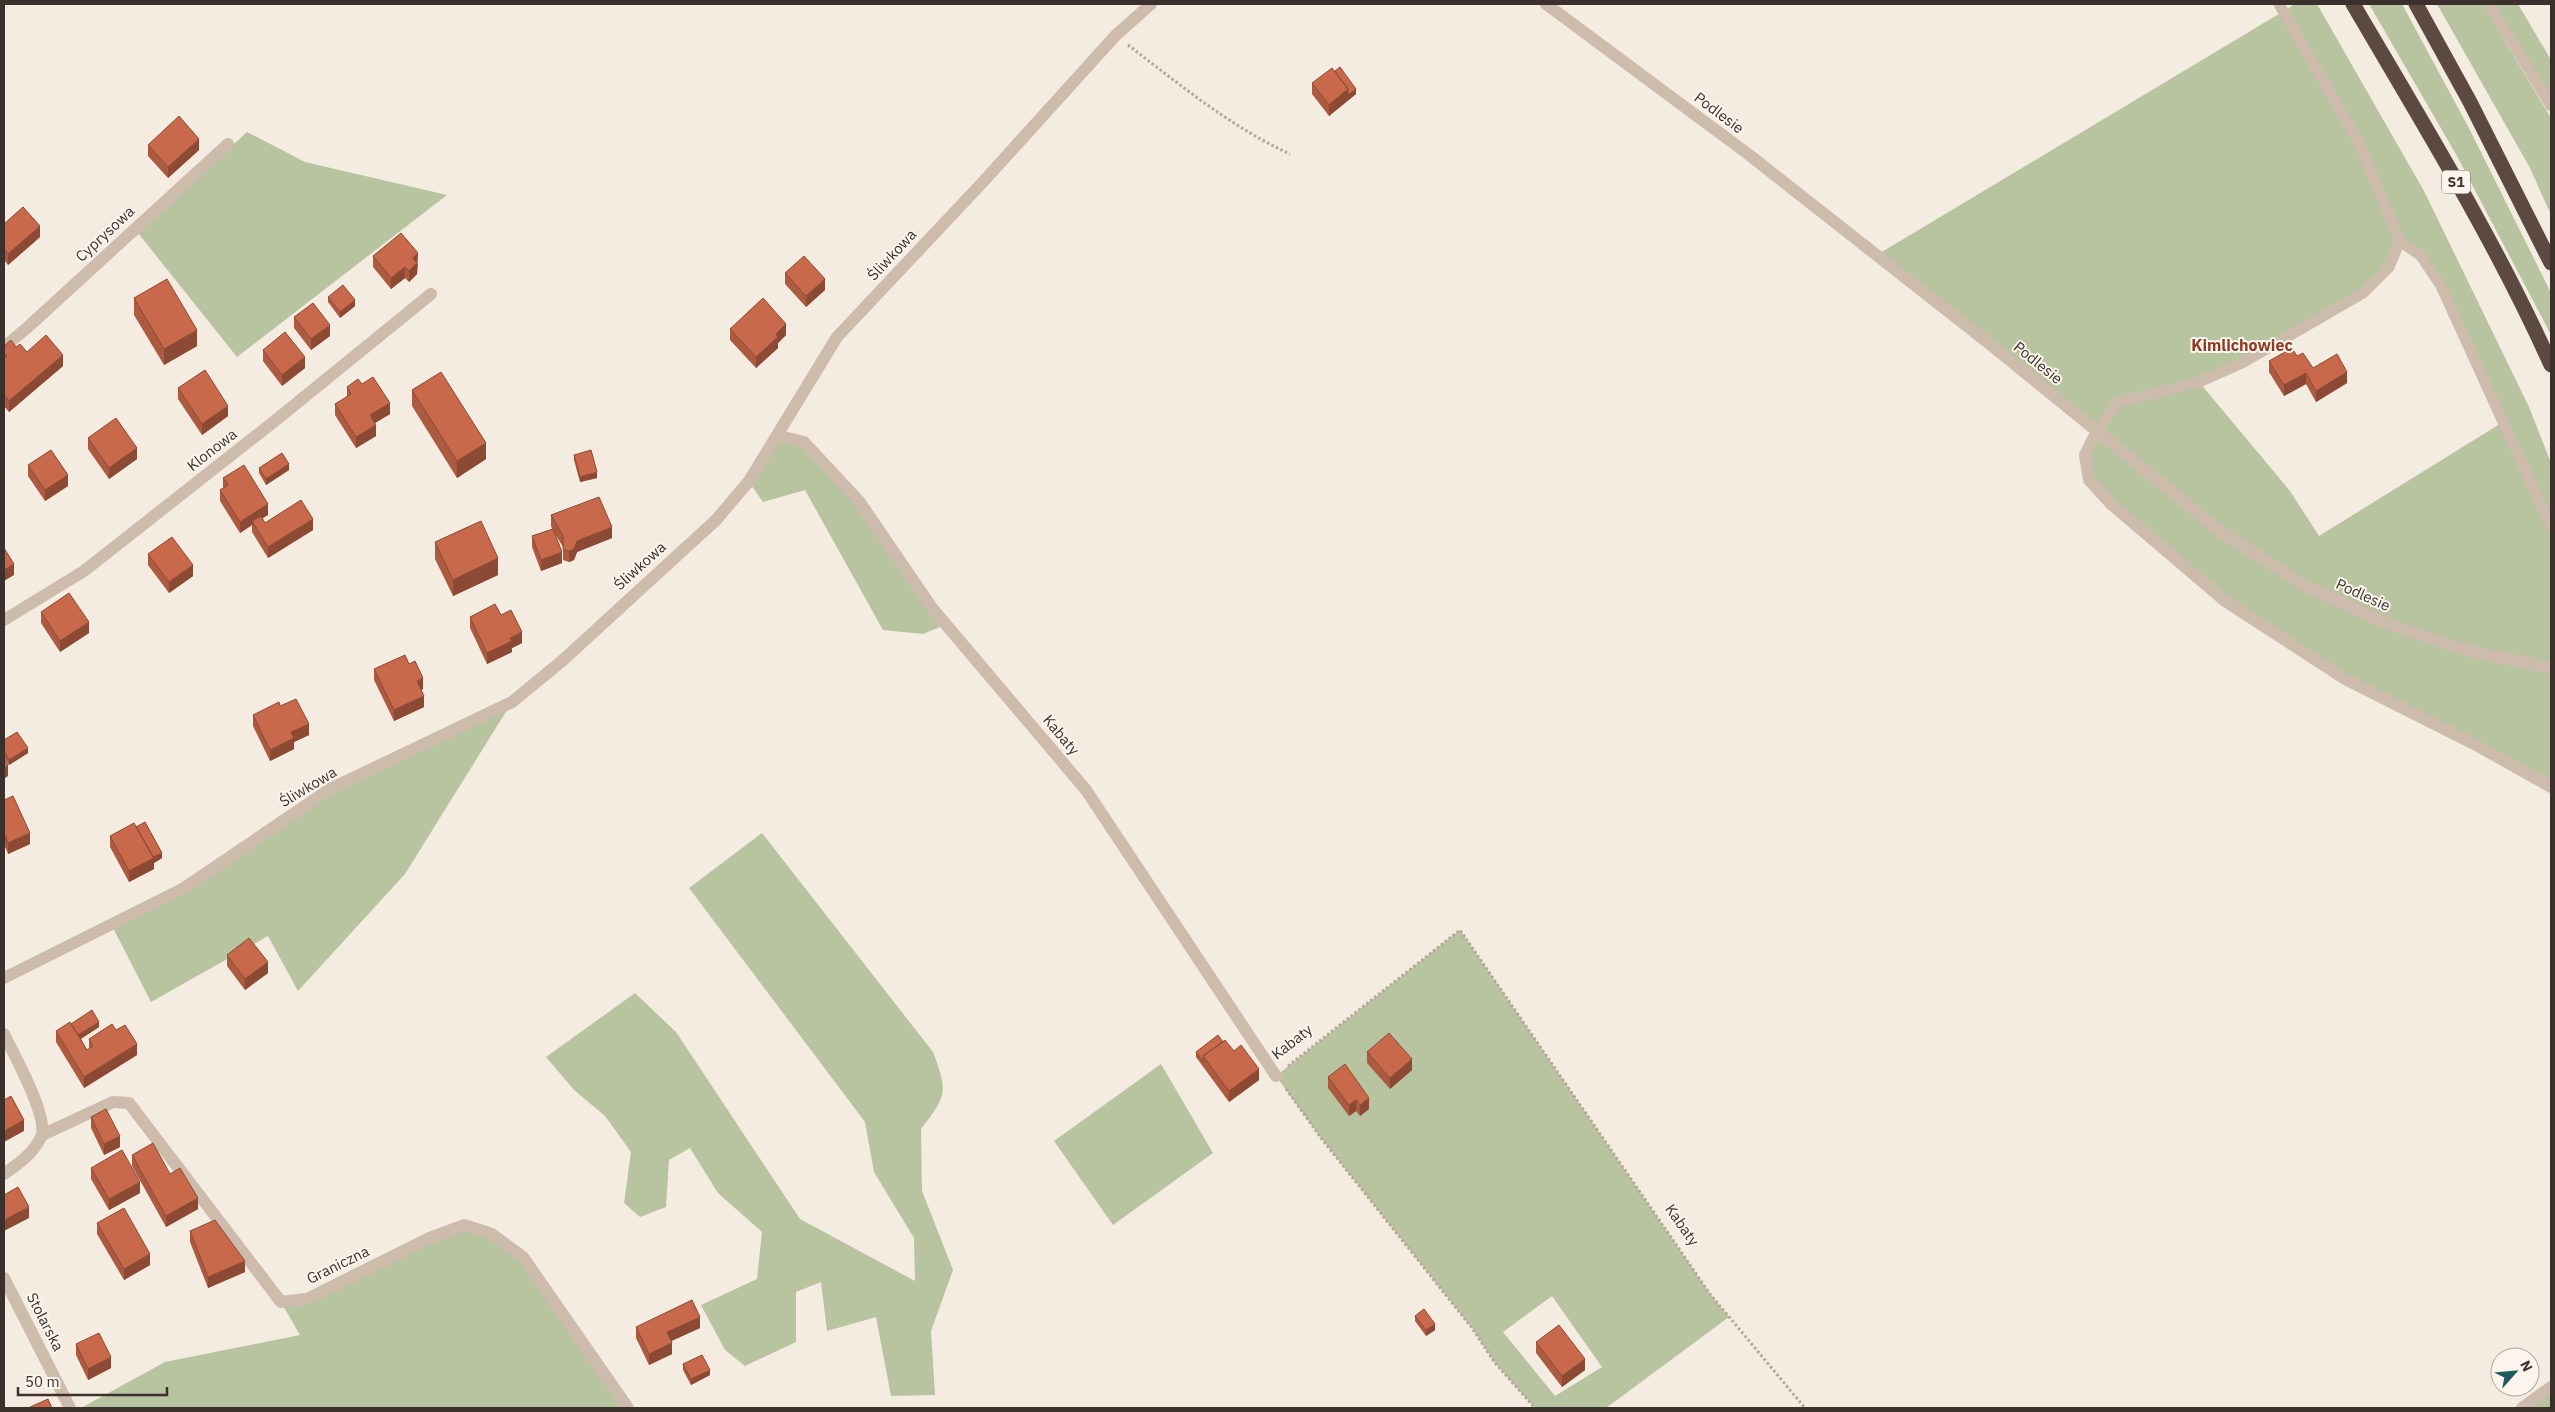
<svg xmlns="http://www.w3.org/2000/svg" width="2555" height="1412" font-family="'IBM Plex Sans',sans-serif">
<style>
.green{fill:#b8c4a0;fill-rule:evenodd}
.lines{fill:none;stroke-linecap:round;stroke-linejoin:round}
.path{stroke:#b9a596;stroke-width:3;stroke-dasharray:2.5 2.5;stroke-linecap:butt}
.lane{stroke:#cdbbac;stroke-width:11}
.street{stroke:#cdbbac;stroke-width:12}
.highway{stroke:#5c4a42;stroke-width:15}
.wall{fill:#ac5a40}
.shaded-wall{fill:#8c4a34}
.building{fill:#c8694b;stroke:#8c4a34}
.labels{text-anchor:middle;stroke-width:4;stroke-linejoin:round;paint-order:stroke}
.shield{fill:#fbf5ee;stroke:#756b66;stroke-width:1}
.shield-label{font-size:14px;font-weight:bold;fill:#3b302b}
.street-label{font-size:15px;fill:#3b302b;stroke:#fbf5ee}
.neighbourhood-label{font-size:16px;font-weight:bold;fill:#8c3b22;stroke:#fbf5ee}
</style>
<rect width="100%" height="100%" fill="#f4ebe1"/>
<path class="green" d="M2291,4H2317L2424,191L2529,407L2551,463V787L2345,679L2225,600L2089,480L2085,455L2097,431L1875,256L2292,6ZM2401,241L2441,286L2503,422L2319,536L2290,491L2199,382L2363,293Z
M2369,4H2402L2471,132L2551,293V335L2457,156Z
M2437,4H2483L2551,118V215L2530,168Z
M2495,4H2518L2551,60V98Z
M247,132L305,162L447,195L237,357L138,233Z
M779,436L804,442L859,501L945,625L923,634L883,630L805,490L763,502L749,482Z
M512,702L405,874L298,991L268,936L151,1002L111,924L184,888L330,789Z
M762,833L933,1052C948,1092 947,1096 921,1129L922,1191L953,1270L931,1331L935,1395L891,1396L876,1317L827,1331L821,1282L796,1292V1342L745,1366L725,1350L701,1305L757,1279L762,1232L718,1193L690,1148L669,1160L666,1207L640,1217L624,1203L631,1152L605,1116L574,1090L546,1057L635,993L676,1032L800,1219L915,1281L914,1238L874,1172L865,1122L689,888Z
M1460,930L1710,1294L1729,1317L1606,1408H1535L1495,1363L1472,1328L1321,1138L1276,1076ZM1552,1296L1602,1367L1555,1396L1503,1332Z
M1161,1064L1213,1153L1113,1225L1054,1141Z
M464,1225L523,1257L628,1408H81L165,1362L300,1335L281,1302L307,1299Z
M2551,1387V1408H2522Z"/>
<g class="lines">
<path class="path" d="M1128,45C1179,84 1231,127 1290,154
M1288,1066L1460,930L1710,1294L1805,1408
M1286,1089L1321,1138L1472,1328L1495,1363L1535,1408"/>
<path class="lane" d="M2489,4L2551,106
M2400,241L2421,256L2441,286L2551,527
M2097,431L2118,402L2199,382L2242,363L2363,293L2389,267L2400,241L2359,143L2279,4"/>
<path class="street" d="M1546,4L1748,154L1991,345L2221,532L2307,587L2388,624L2468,651L2551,668
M4,347L28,327L228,144
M2097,431L2085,455L2089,480L2111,504L2225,601L2345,679L2478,746L2551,787
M779,436L804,442L859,501L932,608L1086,790L1276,1076
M4,620L84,571L276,420L431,294
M4,978L184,888L330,789L512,702L562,661L716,520L749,481L837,337L982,183L1116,35L1151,4
M4,1034C13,1053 50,1118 41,1137C33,1154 18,1164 4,1174
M42,1135L113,1102L129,1103L281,1302L307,1299L429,1238L464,1225L492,1234L523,1257L628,1408
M4,1278L70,1408
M2522,1408L2551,1387"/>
<path class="highway" d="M2353,4C2422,122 2495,240 2551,365
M2416,4L2470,102L2551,263"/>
</g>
<path class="wall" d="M1312,83L1356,94L1329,116L1312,94Z
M148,145L199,150L168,178L148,156Z
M4,224L40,237L8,265L4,260Z
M373,256L418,264L417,274L409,282L405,278L391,289L373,267Z
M785,273L825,290L806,307L785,284Z
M328,297L355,306L340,318L328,302Z
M134,298L197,346L164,365L134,315Z
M294,317L330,336L311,350L294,328Z
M730,329L786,335L778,343V348L756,368L730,340Z
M4,346L27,352L63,366L9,412L4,406Z
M263,350L305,368L282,386L263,361Z
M2297,356L2313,368L2347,383L2316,402L2306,384L2284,396L2269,372V361Z
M362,384L390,414L375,423L376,436L356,448L335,415V404L347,397V387Z
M178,388L228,416L202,435L178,399Z
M412,390L486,459L457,478L412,406Z
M88,438L137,459L109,479L88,449Z
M574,455L597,478L580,482L574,460Z
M28,465L68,486L45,501L28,476Z
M259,468L289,470L266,485L259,473Z
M223,478L268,515L262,518L265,523L313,530L268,558L252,532V525L240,533L220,501V490L223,488Z
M551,515L612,538L577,552L574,560L569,562L563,560V547L555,534L562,563L541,571L532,547V536L552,529L551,526Z
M435,542L498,575L453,596L435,559Z
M148,554L193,576L169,593L148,565Z
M41,612L89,633L60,652L41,623Z
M501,615L522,643L512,648V652L487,664L470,628V617Z
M374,669L423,689L421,690L424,707L394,721L374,680Z
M280,706L309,735L294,742V749L270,761L253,726V715Z
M4,740L28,753L9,765L4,757Z
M4,800L30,844L8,854L4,844Z
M136,827L162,858L154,863V869L129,882L110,847V836Z
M227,955L268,973L245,990L227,966Z
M99,1027L81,1039L87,1050L89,1049V1039L116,1030L137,1055L84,1088L56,1042V1031Z
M1223,1042L1234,1051L1259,1080L1229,1102L1196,1057V1052Z
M1367,1052L1412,1070L1390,1089L1367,1063Z
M1328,1077L1369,1109L1360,1116L1356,1111L1349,1116L1328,1088Z
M91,1117L120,1147L104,1155L91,1128Z
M132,1155L170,1174L198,1209L166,1227L132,1166Z
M91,1168L140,1193L109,1210L91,1179Z
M97,1223L150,1265L124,1280L97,1234Z
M190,1231L245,1272L208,1288L190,1242Z
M1415,1316L1435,1330L1426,1336L1415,1321Z
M636,1327L700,1328L671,1341L672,1354L649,1365L636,1338Z
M1536,1342L1585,1370L1562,1387L1536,1353Z
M76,1344L111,1368L88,1380L76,1355Z
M683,1364L710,1375L691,1385L683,1370Z"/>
<path class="shaded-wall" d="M1348,89H1356V94L1329,116V105Z
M199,139V150L168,178V167Z
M40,226V237L8,265V254Z
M418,253L417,274L409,282V271L413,258Z
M405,267V278L391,289V278Z
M825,279V290L806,307V296Z
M355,300V306L340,318V312Z
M786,324V335L778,343V348L756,368V357L776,334Z
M330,325V336L311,350V339Z
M197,330V346L164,365V349Z
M63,355V366L9,412V401Z
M305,357V368L282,386V375Z
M2347,372V383L2316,402V391Z
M2306,373V384L2284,396V385Z
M390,403V414L370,426V415Z
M228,406V416L202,435V424Z
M376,425V436L356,448V437Z
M486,443V459L457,478V461Z
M137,448V459L109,479V468Z
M289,464V470L266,485V479Z
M597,472V478L580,482V477Z
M68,475V486L45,501V490Z
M268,504V515L253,524L252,521V525L240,533V522Z
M313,519V530L268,558V547Z
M612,527V538L577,552L574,560L569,562V551L577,541Z
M562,552V563L541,571V560Z
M498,558V575L453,596V580Z
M14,564V575L4,581V570Z
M193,565V576L169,593V582Z
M89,622V633L60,652V641Z
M522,632V643L512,648V652L487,664V653L510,638Z
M423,678V689L417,692V681Z
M424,696V707L394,721V710Z
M309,724V735L294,742V749L270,761V750L291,732Z
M28,748V753L9,765V760Z
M8,765V776L4,779V768Z
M30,833V844L8,854V843Z
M162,853V858L154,863V869L129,882V871Z
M268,962V973L245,990V979Z
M99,1022V1027L77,1041V1036Z
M137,1044V1055L84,1088V1077Z
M1412,1059V1070L1390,1089V1078Z
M1259,1069V1080L1229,1102V1091Z
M1369,1098V1109L1360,1116V1105Z
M1356,1100V1111L1349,1116V1105Z
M24,1120V1131L4,1142V1131Z
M120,1136V1147L104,1155V1144Z
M140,1182V1193L109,1210V1199Z
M198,1198V1209L166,1227V1216Z
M29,1207V1218L4,1231V1220Z
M150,1254V1265L124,1280V1269Z
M245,1261V1272L208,1288V1277Z
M700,1317V1328L667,1343V1332Z
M1435,1324V1330L1426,1336V1330Z
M672,1343V1354L649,1365V1354Z
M111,1357V1368L88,1380V1369Z
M1585,1359V1370L1562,1387V1376Z
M710,1370V1375L691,1385V1379Z"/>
<path class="building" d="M1340,67L1356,89L1348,95V89L1335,71Z
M1332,68L1348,89L1329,105L1312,83Z
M179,116L199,139L168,167L148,145Z
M23,207L40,226L8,254L4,249V224Z
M401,233L418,253L413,258L417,263L409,271L405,267L391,278L373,256Z
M804,256L825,279L806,296L785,273Z
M167,279L197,330L164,349L134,298Z
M343,285L355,300L340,312L328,297Z
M763,298L786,324L776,334L778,337L756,357L730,329Z
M313,303L330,325L311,339L294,317Z
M285,332L305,357L282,375L263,350Z
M46,335L63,355L9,401L4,395V358L7,356L4,353V346L11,340L16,347L20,344L27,352Z
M2292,348L2297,356L2303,353L2313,368L2337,354L2347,372L2316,391L2306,373L2284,385L2269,361Z
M205,370L228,406L202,424L178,388Z
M441,372L486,443L457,461L412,390Z
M373,377L390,403L370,415L376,425L356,437L335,404L351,394L347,387L358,379L362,384Z
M116,418L137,448L109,468L88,438Z
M51,450L68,475L45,490L28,465Z
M591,450L597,472L580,477L574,455Z
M282,453L289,464L266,479L259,468Z
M244,465L268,504L240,522L220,490L228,485L223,478Z
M599,497L612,527L577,541L574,549L569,551L563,549V536L551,515Z
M301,500L313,519L268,547L252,521L261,516L265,523Z
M481,521L498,558L453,580L435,542Z
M553,529L562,552L541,560L532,536Z
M172,537L193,565L169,582L148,554Z
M4,548L14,564L4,570Z
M69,593L89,622L60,641L41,612Z
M495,604L501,615L511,610L522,632L510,638L512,641L487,653L470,617Z
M405,655L409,664L415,661L423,678L417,681L424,696L394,710L374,669Z
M296,699L309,724L291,732L294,738L270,750L253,715L279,702L280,706Z
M17,732L28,748L9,760L4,751V740Z
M4,758L8,765L4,768Z
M13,796L30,833L8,843L4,833V800Z
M145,822L162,853L153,857L136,827Z
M134,823L154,858L129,871L110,836Z
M249,938L268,962L245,979L227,955Z
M92,1010L99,1022L78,1035L71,1024Z
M70,1022L87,1050L93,1046L89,1039L112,1024L116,1030L125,1025L137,1044L84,1077L56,1031Z
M1389,1033L1412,1059L1390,1078L1367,1052Z
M1218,1035L1223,1042L1203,1056V1062L1196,1052Z
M1225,1040L1234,1051L1241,1045L1259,1069L1229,1091L1203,1056Z
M1345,1064L1369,1098L1360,1105L1356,1100L1349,1105L1328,1077Z
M11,1096L24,1120L4,1131V1100Z
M106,1109L120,1136L104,1144L91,1117Z
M153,1143L170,1174L180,1168L198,1198L166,1216L132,1155Z
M122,1150L140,1182L109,1199L91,1168Z
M18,1187L29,1207L4,1220V1195Z
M124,1208L150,1254L124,1269L97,1223Z
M215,1220L245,1261L208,1277L190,1231Z
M692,1300L700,1317L667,1332L672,1343L649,1354L636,1327Z
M1424,1309L1435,1324L1426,1330L1415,1316Z
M1559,1325L1585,1359L1562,1376L1536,1342Z
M99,1333L111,1357L88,1369L76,1344Z
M702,1355L710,1370L691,1379L683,1364Z
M48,1399L52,1408H28Z"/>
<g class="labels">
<rect class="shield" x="2442" y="170.5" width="28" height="23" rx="4"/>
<g class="shield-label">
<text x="2456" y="187">S1</text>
</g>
<g class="street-label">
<text transform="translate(1719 113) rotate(37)" y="5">Podlesie</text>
<text transform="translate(105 234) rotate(-43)" y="5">Cyprysowa</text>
<text transform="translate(892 255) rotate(-47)" y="5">Śliwkowa</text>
<text transform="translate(2038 363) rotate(39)" y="5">Podlesie</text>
<text transform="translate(212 450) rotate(-38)" y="5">Klonowa</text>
<text transform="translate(640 566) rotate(-42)" y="5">Śliwkowa</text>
<text transform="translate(2363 595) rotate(24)" y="5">Podlesie</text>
<text transform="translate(1061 735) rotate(50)" y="5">Kabaty</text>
<text transform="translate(308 787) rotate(-31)" y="5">Śliwkowa</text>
<text transform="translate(1292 1042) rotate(-38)" y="5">Kabaty</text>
<text transform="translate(1682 1225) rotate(55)" y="5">Kabaty</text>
<text transform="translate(338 1265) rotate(-26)" y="5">Graniczna</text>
<text transform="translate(45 1322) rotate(63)" y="5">Stolarska</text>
</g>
<g class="neighbourhood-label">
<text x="2242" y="351">Kimlichowiec</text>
</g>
</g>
<rect width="2555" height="1412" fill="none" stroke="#3b302b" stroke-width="10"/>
<g transform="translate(2515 1372) rotate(63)"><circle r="24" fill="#fbf5ee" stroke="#aea6a0"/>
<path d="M0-4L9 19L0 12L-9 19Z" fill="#1f5a5e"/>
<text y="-8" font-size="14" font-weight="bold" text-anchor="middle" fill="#3b302b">N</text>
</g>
<path d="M18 1387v8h149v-8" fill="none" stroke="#3b302b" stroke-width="2.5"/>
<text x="25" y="1387" font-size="15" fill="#3b302b" stroke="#fbf5ee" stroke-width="4" paint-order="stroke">50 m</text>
</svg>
